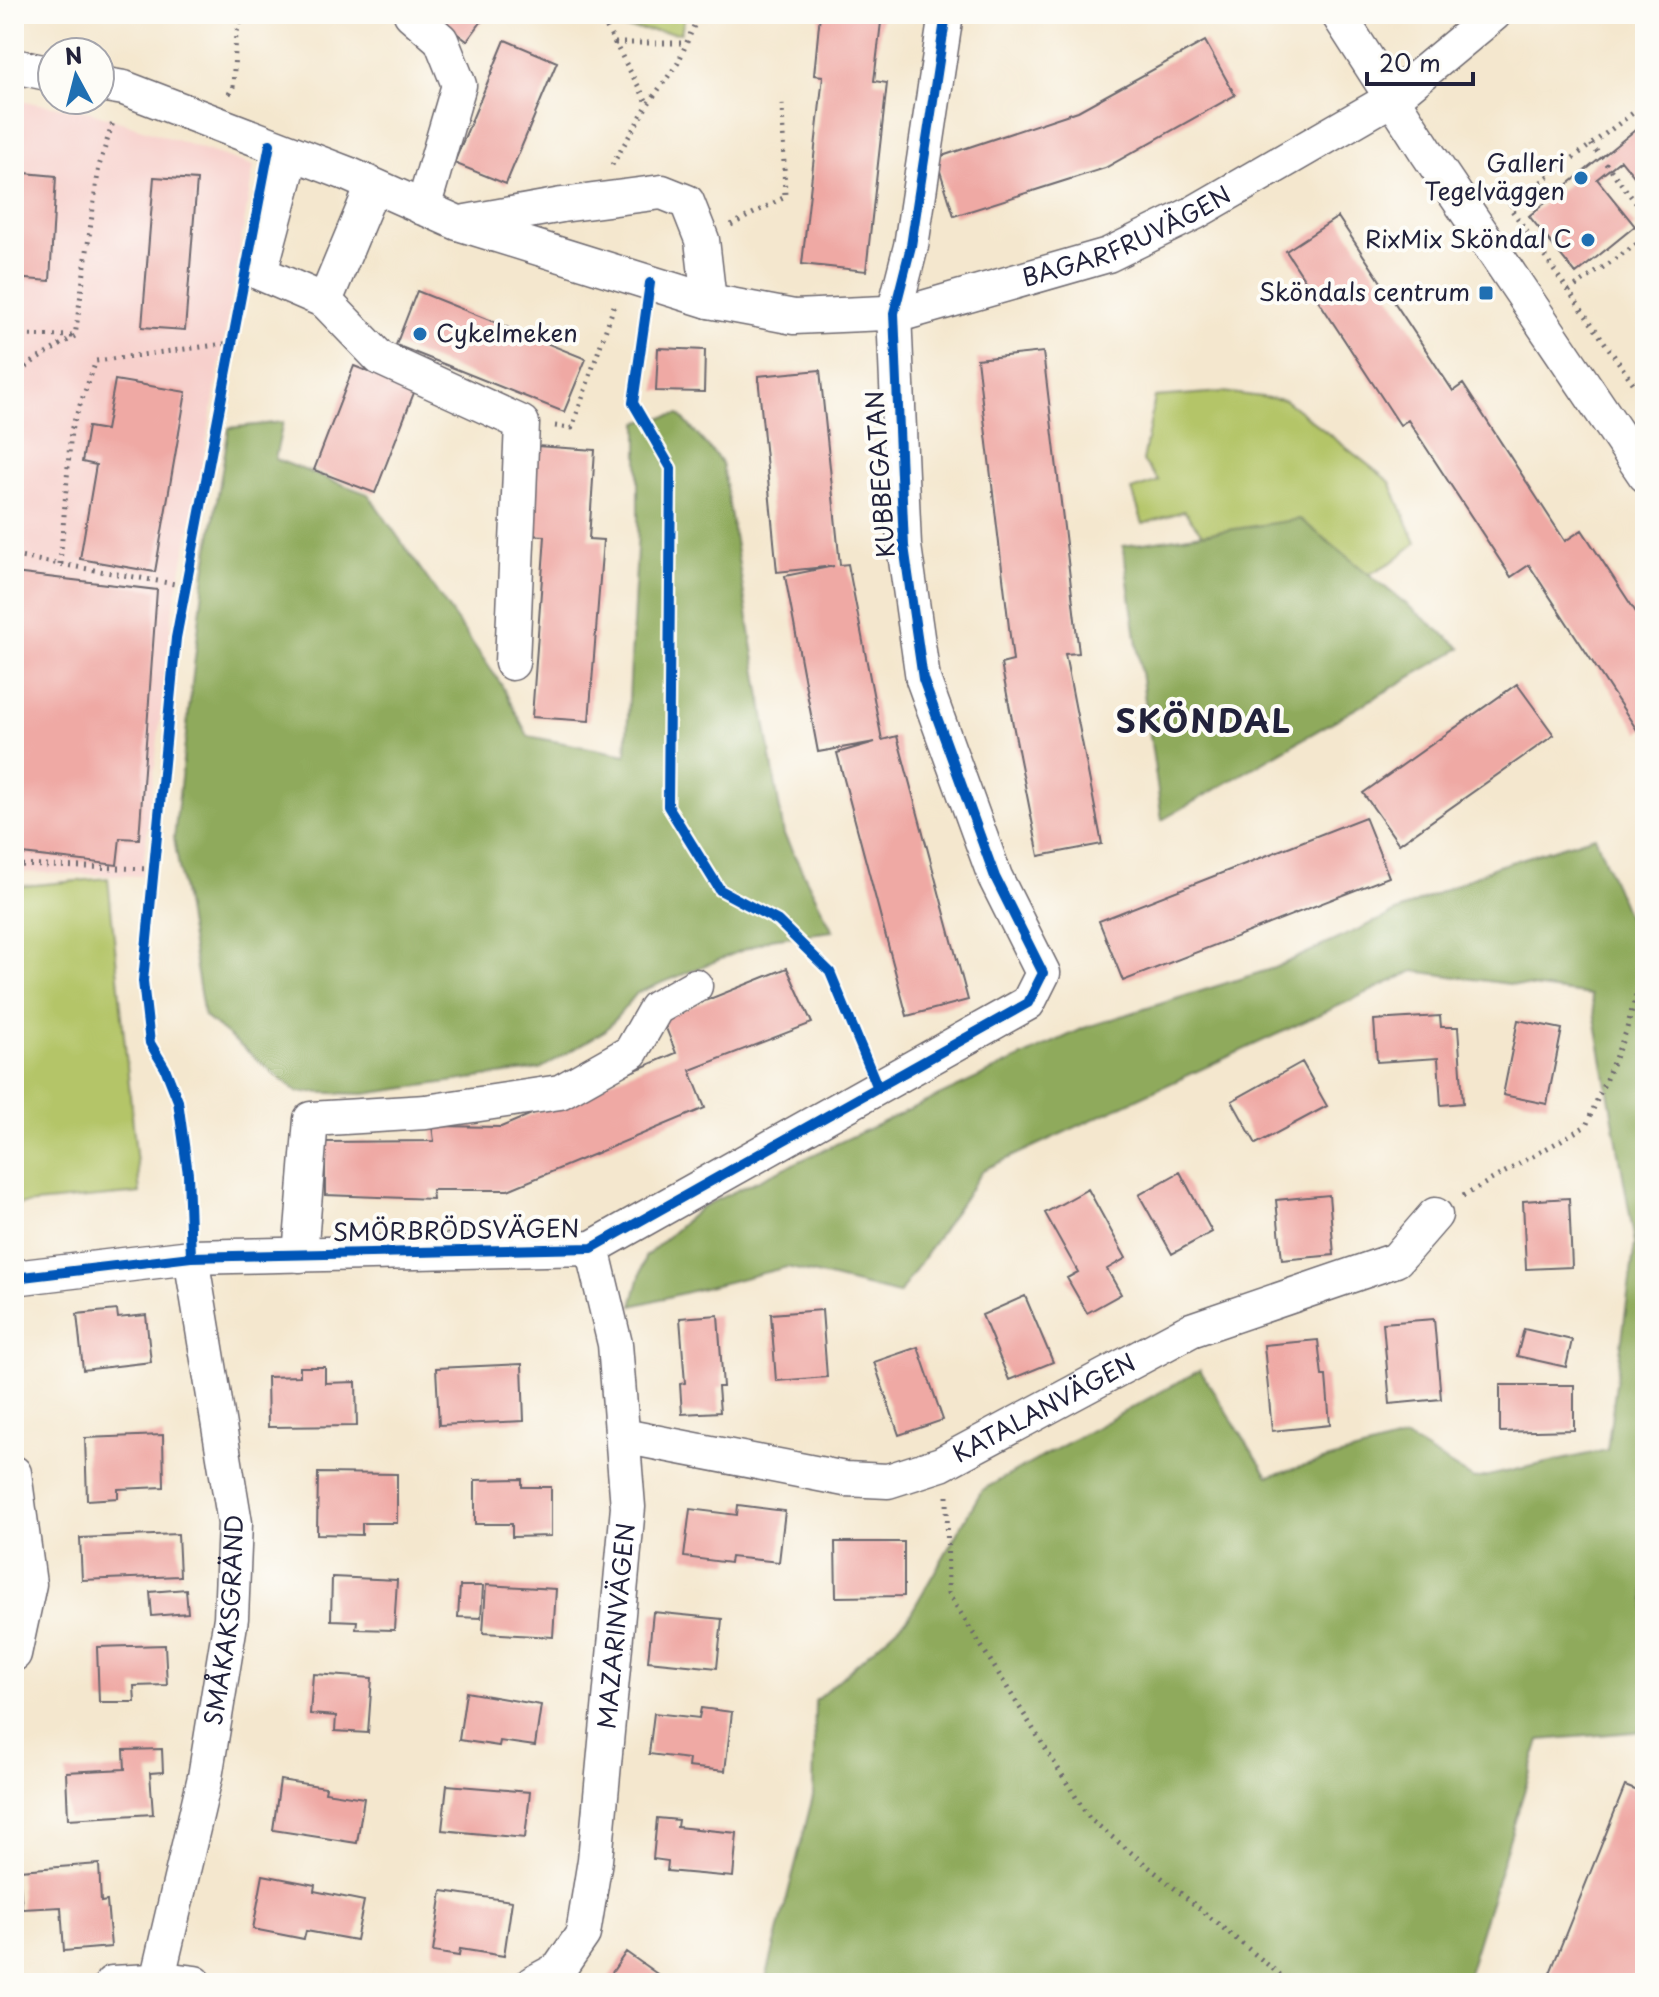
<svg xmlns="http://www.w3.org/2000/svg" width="1659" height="1997" font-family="'Playpen Sans',sans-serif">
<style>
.built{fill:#f7d0cc}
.green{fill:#b4c568;stroke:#6b7452;stroke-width:2}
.forest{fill:#8faa5c;stroke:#58664c;stroke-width:2}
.building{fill:#efa9a4}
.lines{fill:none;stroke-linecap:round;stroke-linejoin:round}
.minor-casing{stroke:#6c676e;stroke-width:37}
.path{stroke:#6c676e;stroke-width:5;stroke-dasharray:2 6;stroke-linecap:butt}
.minor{stroke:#fff;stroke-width:34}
.cycleway-casing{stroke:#fdfcf7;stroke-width:15}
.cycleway{stroke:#0057b8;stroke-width:10}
.poi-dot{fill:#1f6fb2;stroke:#fdfcf7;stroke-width:3}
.labels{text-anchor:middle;stroke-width:8;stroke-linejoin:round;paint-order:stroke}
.poi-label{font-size:24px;fill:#22223b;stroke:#fdfcf7;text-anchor:end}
.street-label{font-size:24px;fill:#22223b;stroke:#fdfcf7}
.district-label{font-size:32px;font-weight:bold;letter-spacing:2px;fill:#22223b;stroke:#fdfcf7}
</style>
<rect width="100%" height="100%" fill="#fdfcf7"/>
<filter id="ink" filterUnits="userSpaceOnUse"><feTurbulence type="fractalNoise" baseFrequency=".0125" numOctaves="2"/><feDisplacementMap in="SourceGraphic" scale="16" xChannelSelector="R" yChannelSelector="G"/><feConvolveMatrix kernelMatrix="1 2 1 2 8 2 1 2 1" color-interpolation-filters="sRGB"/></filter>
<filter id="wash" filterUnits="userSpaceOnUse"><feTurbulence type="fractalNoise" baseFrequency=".006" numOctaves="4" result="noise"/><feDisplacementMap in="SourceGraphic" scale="32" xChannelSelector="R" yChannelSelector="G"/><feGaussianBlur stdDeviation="1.8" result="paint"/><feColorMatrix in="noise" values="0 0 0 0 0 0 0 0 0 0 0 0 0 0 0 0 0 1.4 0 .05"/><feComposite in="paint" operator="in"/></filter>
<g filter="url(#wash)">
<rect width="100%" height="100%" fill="#f4e7ce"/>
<path class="built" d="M14,100L91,112L254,166L199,486L173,609L142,876L14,872Z"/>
<path class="green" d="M609,14H685L681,33L617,28Z
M1223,392L1285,400L1390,482L1416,543L1392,562L1346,587L1220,556L1184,511L1143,524L1132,490L1159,481L1143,461L1155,397Z
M108,878L140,1193L14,1205V887Z"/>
<path class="forest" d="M679,414L722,463L784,835L833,931L770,939L637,993L606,1030L540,1069L364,1094L297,1092L204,1016L174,838L205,572L229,428L283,422L275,459L368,494L501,684L528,736L626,755L638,529V422Z
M1300,519L1461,648L1162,820L1123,546Z
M1595,836L1645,961V1731L1540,1740L1465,1983H765L813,1796L815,1701L908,1618L982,1490L1200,1370L1268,1476L1406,1438L1474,1479L1607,1450L1635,1243L1591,995L1414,971L983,1170L899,1294L787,1267L632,1306L645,1257L701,1207L1084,1028L1274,968L1495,867Z"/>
<g id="blocks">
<path class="building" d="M431,14H487L467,41Z
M820,14H882L874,81L887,83L866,271L802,264L823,76L814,75Z
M505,40L557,62L506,184L454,163Z
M1205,41L1235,95L1105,168L954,216L936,158L1078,111Z
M1645,122V190L1621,160L1597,179L1635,226L1576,274L1529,216Z
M14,172L56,176L50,281L14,278Z
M154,177L197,180L185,330L142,327Z
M1338,217L1453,391L1463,384L1565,541L1582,530L1645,626V728L1639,733L1529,565L1511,577L1408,420L1400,425L1286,251Z
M417,291L586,359L564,412L396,345Z
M658,348L705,350L704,392L656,391Z
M1043,352L1079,653L1065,654L1102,844L1039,856L1001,664L1013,661L977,359Z
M354,366L415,390L375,493L314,470Z
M820,370L840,565L848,564L882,740L897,736L968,1000L907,1016L837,753L875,742L818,752L785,576L834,566L777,572L758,376Z
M115,380L186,392L155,572L80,559L96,465L82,462L88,427L106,430Z
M536,446L595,450L589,539L603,540L589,721L532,717L545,536L529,535Z
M14,573L157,590L139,839L120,838L117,865L14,853Z
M1517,684L1554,735L1399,844L1363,793Z
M1365,817L1389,877L1123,981L1099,921Z
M787,968L812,1023L690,1070L705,1108L508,1190H432L433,1199L325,1195V1142L434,1141L432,1126L501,1127L676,1053L662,1018Z
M1440,1016L1441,1027H1458L1463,1103L1441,1105L1438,1058L1377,1062L1374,1020Z
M1518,1020L1562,1029L1547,1104L1503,1095Z
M1302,1062L1327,1106L1256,1144L1232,1101Z
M1180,1172L1212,1232L1172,1254L1139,1195Z
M1088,1189L1126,1258L1107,1269L1121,1294L1087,1313L1067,1278L1078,1272L1045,1213Z
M1329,1195L1334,1255L1282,1260L1276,1200Z
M1569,1198L1572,1267L1526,1269L1523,1201Z
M1025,1296L1053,1362L1009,1380L982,1315Z
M117,1310L118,1318L146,1315L151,1362L83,1370L77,1314Z
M822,1310L827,1377L776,1381L771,1314Z
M718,1315L723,1387H718L720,1412L682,1414L680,1384L685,1383L680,1318Z
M1434,1319L1441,1399L1390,1404L1383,1323Z
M1524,1329L1572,1340L1566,1367L1517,1356Z
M1318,1340L1322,1376H1326L1330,1425L1272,1431L1264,1345Z
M918,1347L943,1420L899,1435L874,1362Z
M522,1364L524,1421L439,1425L436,1368Z
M300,1367H325V1383L356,1382L357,1426L268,1427L267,1377L300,1376Z
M1500,1385H1574V1430L1500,1432Z
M163,1435L164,1487L118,1489V1498L87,1500L85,1438Z
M318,1473L397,1474V1523H362V1535L317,1534Z
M522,1479V1487H551V1536L512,1537V1524H475V1480Z
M738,1505L785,1511L779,1562L731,1557L730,1563L684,1557L690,1509L737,1515Z
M178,1534L180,1576L82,1580L80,1538Z
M835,1542H904V1596L836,1597Z
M332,1577L397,1580L394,1630L356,1629L357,1621L331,1620Z
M486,1585L556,1589L553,1637L483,1633Z
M460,1586H483L481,1618L458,1617Z
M186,1589L188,1613L152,1616L150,1592Z
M653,1612L722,1619L717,1668L648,1661Z
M165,1645L167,1685L134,1686L135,1702H99L97,1647Z
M313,1674L372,1678L368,1733L335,1731L336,1716L310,1714Z
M466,1692L541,1705L535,1746L500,1741L499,1746L459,1740Z
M701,1708L732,1712L725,1771L688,1767L689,1759L649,1754L654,1713L699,1718Z
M162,1749L163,1772L150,1773L153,1814L68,1819L66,1772L125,1769L124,1750Z
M280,1780L326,1787L325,1792L364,1798L357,1843L273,1830Z
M447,1785L530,1792L525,1838L442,1830Z
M1625,1786L1645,1794V1950L1632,1983H1546Z
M657,1818L678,1820L677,1827L737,1833L733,1877L667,1871L668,1861L653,1859Z
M99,1864L101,1902L107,1901L111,1947L64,1951L61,1907L22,1909L19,1870Z
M263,1875L315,1885L314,1891L364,1901L356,1940L306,1931L304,1939L253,1929Z
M442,1891L512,1901L504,1956L460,1949L459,1956L433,1952Z
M626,1952L670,1983H605Z"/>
</g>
</g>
<g filter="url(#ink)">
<use href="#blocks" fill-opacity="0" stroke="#6c676e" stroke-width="2"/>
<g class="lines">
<g class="minor-casing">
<g id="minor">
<path d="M411,14L441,40L459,85L423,208"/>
<path d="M1338,14L1428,154L1645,475"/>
<path d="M14,66L52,74"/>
<path id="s1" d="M100,84L124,88L348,174L458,223L709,301L794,317L909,312L1108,255L1194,213L1393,98L1494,14"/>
<path d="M292,153L260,273L325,301L373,186"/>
<path d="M466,222L562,205L662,192L687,202L702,240L709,301"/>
<path d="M325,301L380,358L522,423L512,663"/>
<path d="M300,1255L311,1119L426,1112L560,1092L631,1052L656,1008L695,986"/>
<path d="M14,1278L191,1257L592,1248L1028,1003L1043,973L995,877L923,679L904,546L894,313L911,246L946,14"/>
<path id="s2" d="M623,1436L845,1479L888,1481L941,1464L1191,1330L1396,1260L1435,1215"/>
<path d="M14,1473L29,1584L14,1654"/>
<path id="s3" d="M157,1981L205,1777L231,1618L235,1523L191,1257"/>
<path d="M112,1983L171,1980L195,1983"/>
<path id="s4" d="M533,1983L559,1969L583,1934L595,1860L628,1507L615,1344L592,1248"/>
</g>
</g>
<path class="path" d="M599,14L648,104
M615,43H686
M229,94L233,87L236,34L244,14
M1645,104L1509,206L1645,400
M612,165L648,104L678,63L699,14
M731,225L785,197L782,102
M1569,291L1644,239L1636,203L1591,144
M14,335L74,336
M14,378L34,361L75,336L99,166L114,119
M555,426L572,428L614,306
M14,556L186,586
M60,564L71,430L96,361L231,343
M14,865L154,869
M1463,1196L1586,1126L1626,1032L1645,961
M947,1496L948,1593L1089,1818L1290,1983
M1643,1983L1645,1978"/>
<use href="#minor" class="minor"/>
<g class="cycleway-casing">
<path id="cycleway" d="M650,283L633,403L671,468L668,806L720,890L778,921L830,972L878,1088
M191,1257L188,1174L178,1101L165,1068L150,1043L143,981L176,638L270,144
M14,1278L191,1257L592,1248L1028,1003L1043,973L995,877L923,679L904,546L894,313L911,246L946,14"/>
</g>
<use href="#cycleway" class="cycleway"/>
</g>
</g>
<g class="poi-dot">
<circle cx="1581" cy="178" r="8"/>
<circle cx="1588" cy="240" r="8"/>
<rect x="1478" y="285" width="16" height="16" rx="4"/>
<circle cx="420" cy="334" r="8"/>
</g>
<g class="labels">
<g class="poi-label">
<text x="1565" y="172">Galleri<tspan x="1565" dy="28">Tegelväggen</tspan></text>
<text x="1572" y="248">RixMix Sköndal C</text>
<text x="1470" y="301">Sköndals centrum</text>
<text x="436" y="342" text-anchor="start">Cykelmeken</text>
</g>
<g class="street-label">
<text dy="8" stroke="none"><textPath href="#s1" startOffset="1080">BAGARFRUVÄGEN</textPath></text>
<text transform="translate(881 474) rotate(-94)" y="8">KUBBEGATAN</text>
<text transform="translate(456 1231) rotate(-1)" y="8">SMÖRBRÖDSVÄGEN</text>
<text dy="8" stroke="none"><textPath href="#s2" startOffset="442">KATALANVÄGEN</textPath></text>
<text dy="8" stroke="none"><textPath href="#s3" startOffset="368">SMÅKAKSGRÄND</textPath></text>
<text dy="8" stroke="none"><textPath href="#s4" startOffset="382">MAZARINVÄGEN</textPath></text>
</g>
<g class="district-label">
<text x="1204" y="733">SKÖNDAL</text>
</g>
</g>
<rect width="1659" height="1997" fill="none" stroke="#fdfcf7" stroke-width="48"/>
<g transform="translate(76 76) rotate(353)"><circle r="38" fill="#fdfcf7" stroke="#a5a5ac" stroke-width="2"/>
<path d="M0-6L14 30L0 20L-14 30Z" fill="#1f6fb2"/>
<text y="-12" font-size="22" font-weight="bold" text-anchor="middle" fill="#22223b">N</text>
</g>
<path d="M1367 72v12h106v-12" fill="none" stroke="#22223b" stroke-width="4"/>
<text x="1379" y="72" font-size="24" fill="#22223b" stroke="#fdfcf7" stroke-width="6" paint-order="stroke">20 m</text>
</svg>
